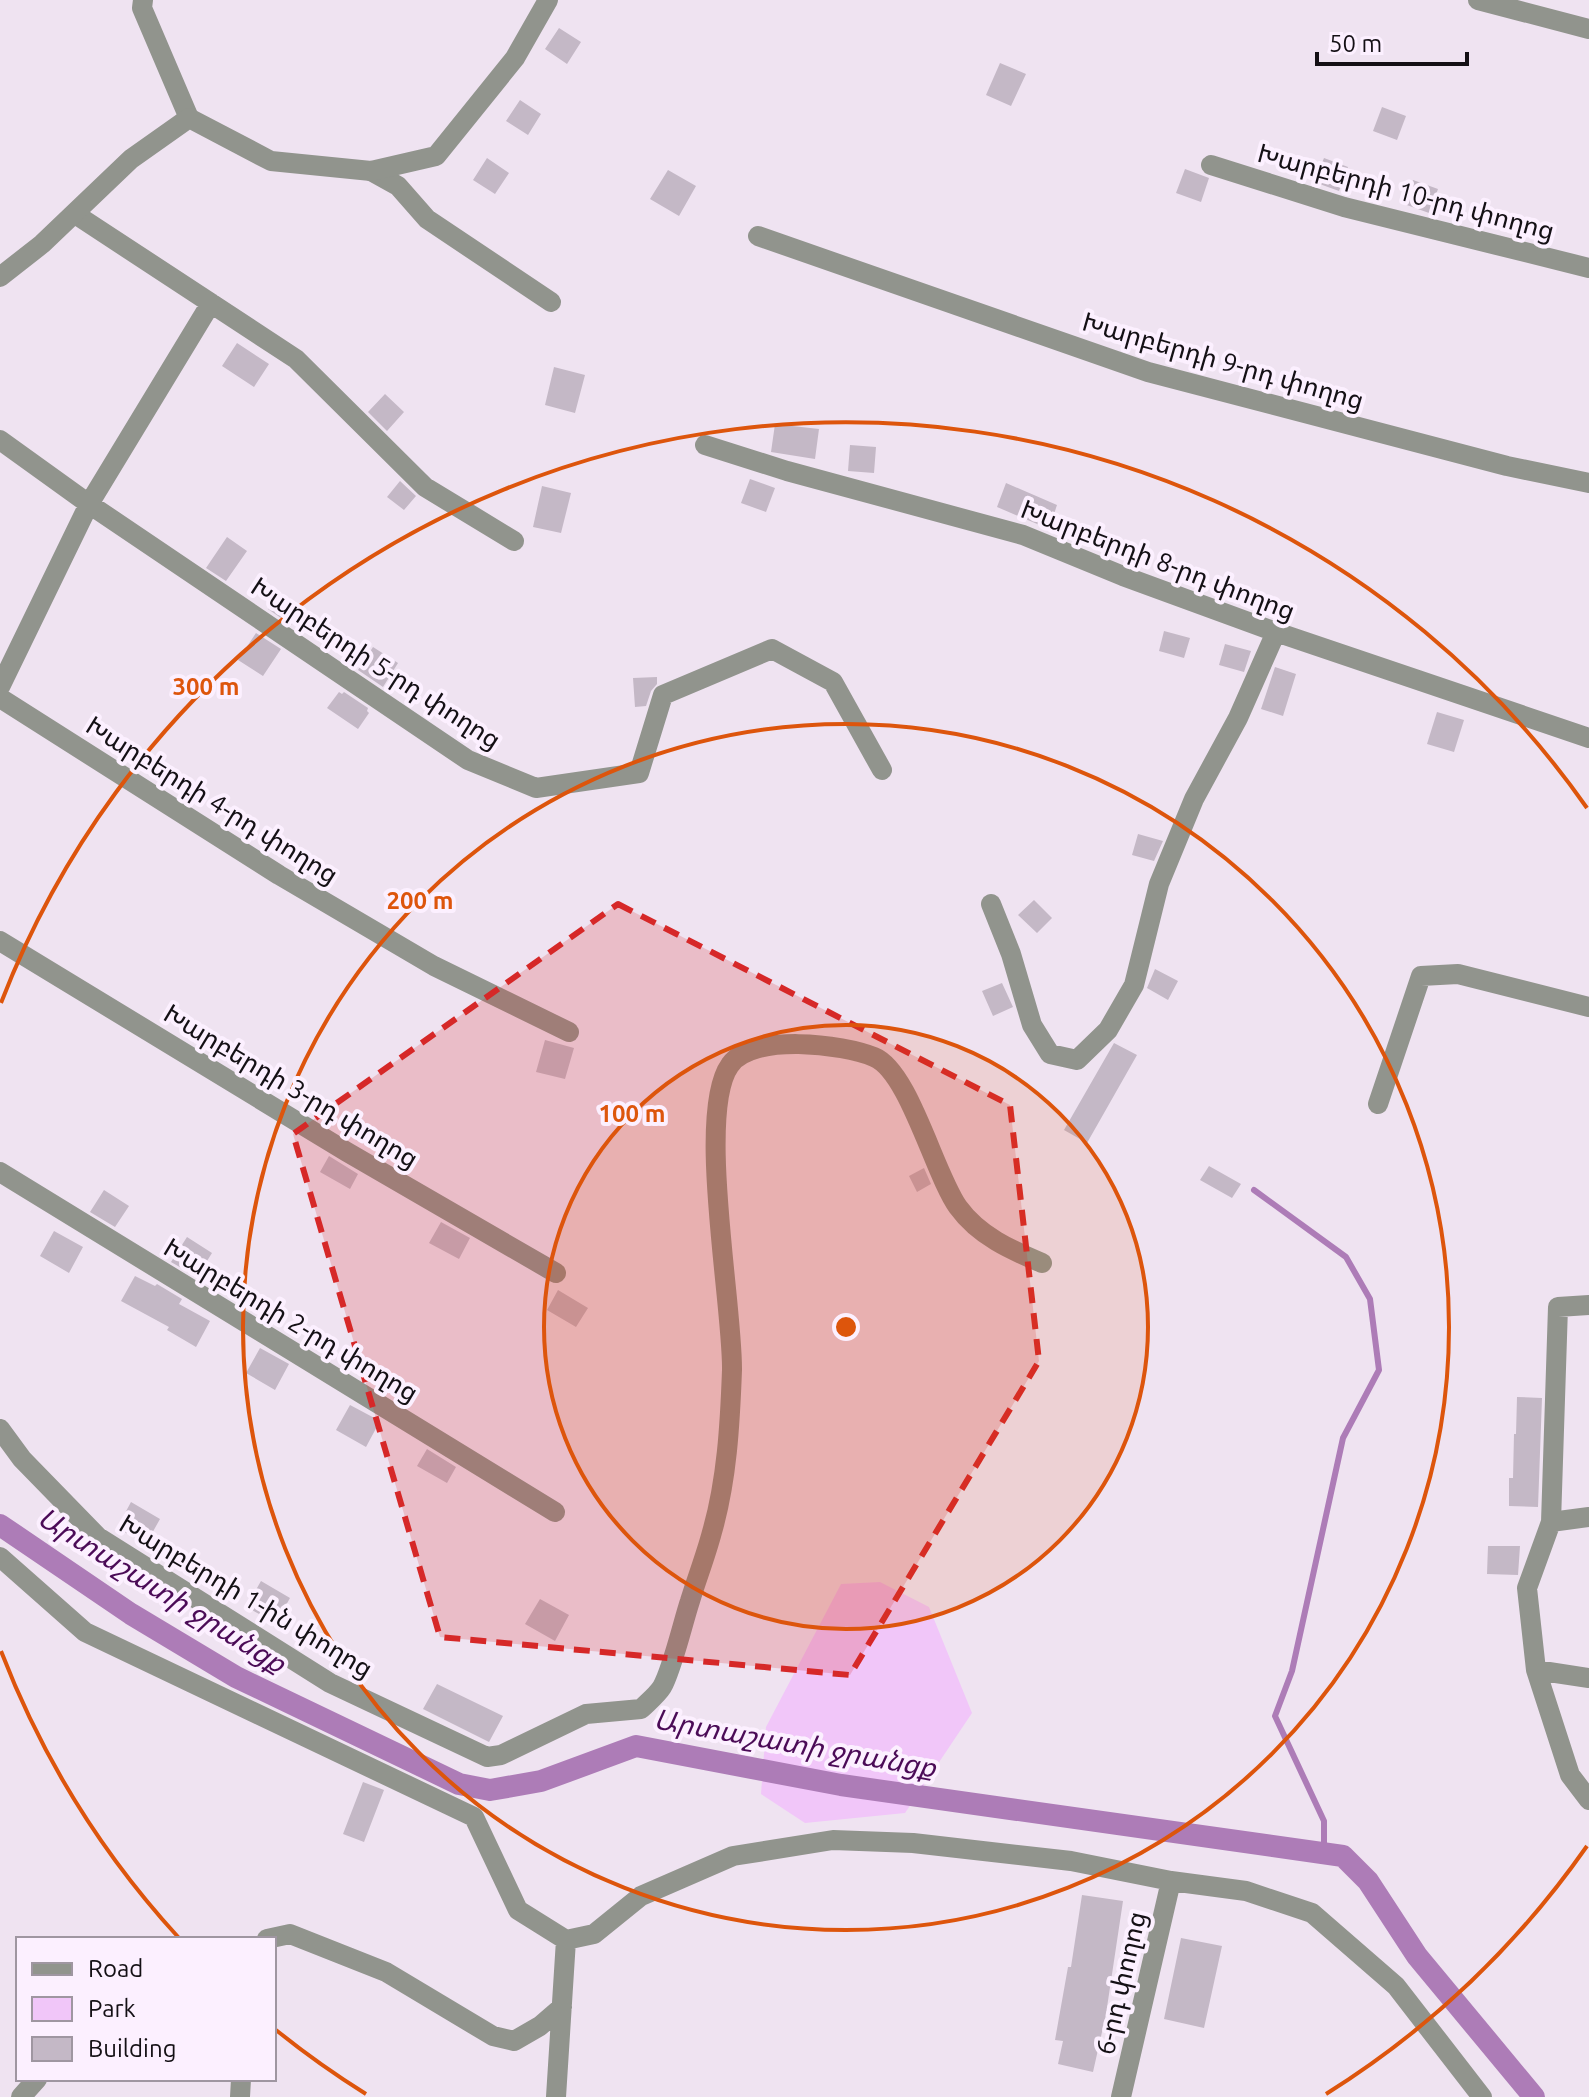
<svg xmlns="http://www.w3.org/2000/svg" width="1589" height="2097" font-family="Ubuntu,'Noto Sans Armenian',sans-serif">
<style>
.green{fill:#f1c6f9}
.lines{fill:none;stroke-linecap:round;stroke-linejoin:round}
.stream{stroke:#ad7cb7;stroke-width:6}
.canal{stroke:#ad7cb7;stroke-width:22}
.building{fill:#c4b8c6}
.minor{stroke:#91948d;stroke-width:20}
.tertiary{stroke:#91948d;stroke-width:20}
.marked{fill:#d62828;fill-opacity:0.2;stroke:#d62828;stroke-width:6;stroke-dasharray:16 10;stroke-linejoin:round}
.ring{fill:none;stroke:#dd550c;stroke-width:4}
.labels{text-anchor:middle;stroke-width:8;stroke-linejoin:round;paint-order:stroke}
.street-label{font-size:26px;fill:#141015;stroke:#fcf0ff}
.water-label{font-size:28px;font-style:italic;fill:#4b0b57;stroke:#fcf0ff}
.centre{fill:#dd550c;stroke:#fcf0ff;stroke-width:4}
.ring-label{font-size:24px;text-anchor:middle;font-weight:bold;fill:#dd550c;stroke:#fcf0ff;stroke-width:8;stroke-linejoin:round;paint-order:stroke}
</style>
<rect width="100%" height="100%" fill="#efe3f1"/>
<path class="green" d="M880,1582L929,1607L972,1713L905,1813L805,1823L761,1794L766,1727L841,1584Z"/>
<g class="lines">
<path class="stream" d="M1254,1190L1346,1257L1370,1299L1379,1370L1343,1438L1292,1671L1275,1716L1324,1821V1853"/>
<path class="canal" d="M0,1525L131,1614L236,1677L459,1784L490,1790L541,1781L636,1746L841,1785L1343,1856L1368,1881L1417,1956L1534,2097"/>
</g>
<path class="building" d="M559,28L581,42L567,64L545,49Z
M1000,63L1026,74L1011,106L986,95Z
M520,100L541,114L528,135L506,121Z
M1382,107L1406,116L1397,140L1373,131Z
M487,158L509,173L495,194L473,180Z
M1324,158L1348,167L1339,191L1314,182Z
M1185,169L1209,178L1201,202L1176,193Z
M668,170L696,186L679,216L650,199Z
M1413,180L1438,189L1429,213L1404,204Z
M237,343L269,364L254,387L222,366Z
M554,367L585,375L575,413L545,405Z
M385,394L404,412L387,431L368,412Z
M775,424L819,429L815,459L771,452Z
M850,445L876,447L874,473L848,471Z
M750,479L775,488L766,512L741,503Z
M400,481L416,496L404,510L387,497Z
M1006,483L1057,505L1049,529L997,507Z
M542,486L571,493L561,533L533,527Z
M227,537L247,551L226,581L206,568Z
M278,594L302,610L291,625L268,609Z
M1164,631L1190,638L1184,658L1159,651Z
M256,633L281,649L263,676L238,660Z
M1225,644L1251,651L1244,672L1219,665Z
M373,647L398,663L383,687L358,670Z
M1275,667L1296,674L1283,716L1261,709Z
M657,677V684L651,691L646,706L635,707L633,678Z
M339,692L342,694L344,692L368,708L367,711L369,713L358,729L327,708Z
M1437,712L1464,720L1454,752L1427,744Z
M1138,834L1163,841L1154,861L1132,855Z
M1034,900L1052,918L1037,933L1018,915Z
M1155,969L1178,981L1168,1000L1147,988Z
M1002,983L1013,1007L993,1016L982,991Z
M545,1040L574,1048L565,1079L536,1072Z
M1114,1043L1137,1055L1087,1143L1064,1130Z
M329,1156L358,1174L350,1189L320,1172Z
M1209,1166L1241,1184L1232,1198L1200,1180Z
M924,1168L931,1184L917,1192L909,1176Z
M104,1190L129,1206L115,1227L90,1212Z
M441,1222L470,1238L459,1259L429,1243Z
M54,1231L83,1247L69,1273L40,1256Z
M187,1237L212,1253L197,1277L171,1262Z
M135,1276L155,1286L157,1284L182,1299L179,1304L210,1321L196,1347L167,1330L169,1327L121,1301Z
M558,1290L588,1308L576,1327L547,1310Z
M260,1348L289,1364L275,1390L246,1373Z
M1517,1397L1542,1398L1538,1507L1509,1506V1478H1513L1514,1434H1516Z
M350,1405L380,1421L366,1447L336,1430Z
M427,1449L456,1467L447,1483L417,1466Z
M131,1502L160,1519L146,1544L117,1528Z
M1488,1546H1520L1518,1575L1487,1574Z
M261,1581L290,1598L276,1623L246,1607Z
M540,1599L569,1615L555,1641L525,1624Z
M437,1684L503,1716L489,1742L423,1709Z
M363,1782L384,1790L364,1842L343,1834Z
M1082,1895L1123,1901L1106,2014L1093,2072L1058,2064L1063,2041L1055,2040L1068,1967H1071Z
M1181,1938L1222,1946L1204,2028L1164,2019Z"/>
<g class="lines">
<path class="minor" d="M143,0L142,8L189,118
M1478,0L1589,29
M1211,165L1344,207L1589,268
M371,171L398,186L427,219L551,302
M75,214L296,359L425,487L514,541
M758,236L1148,372L1507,466L1589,483
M0,440L89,504L468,760L536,788L639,773L663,695L772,649L833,682L882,770
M705,445L787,471L1023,535L1123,576L1276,632L1589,738
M0,687L89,504L211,303
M0,698L279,875L434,966L569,1032
M991,904L1011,954L1032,1025L1050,1054L1077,1060L1108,1030L1134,985L1159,884L1194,799L1238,718L1276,632
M0,941L347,1152L556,1273
M1378,1104L1421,976L1458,974L1589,1007
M0,1172L555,1512
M1589,1305L1558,1307L1551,1522L1527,1588L1536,1670L1570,1775L1589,1800
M0,1429L22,1459L98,1537L330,1683L487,1757L501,1755L586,1714L641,1709C648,1702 657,1695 662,1687C672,1670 683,1622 690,1601C697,1578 706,1555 712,1532C727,1480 730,1424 732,1370C733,1305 696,1112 730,1065C752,1033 843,1044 874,1057C909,1071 934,1173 958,1207C979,1236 1011,1250 1042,1263
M1551,1522L1589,1517
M0,1557L85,1632L474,1817L518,1910L566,1940L594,1934L641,1896L733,1856L833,1840L913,1843L1071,1861L1171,1881L1246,1891L1312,1913L1396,1986L1482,2097
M1536,1670L1589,1678
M267,1939L290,1934L386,1972L493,2036L514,2041L540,2026L562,2007
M21,2097L37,2079
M240,2097L241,2079
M556,2097L566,1940
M1121,2097L1171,1881"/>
<path class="tertiary" d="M0,277L42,244L131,159L189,118L271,161L371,171L436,156L515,58L548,0"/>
</g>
<path class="marked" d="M618,904L1010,1105L1039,1361L850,1675L440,1637L293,1134Z"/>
<circle cx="846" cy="1327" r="302" fill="#dd550c" fill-opacity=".12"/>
<g class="ring">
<circle cx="846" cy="1327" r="302"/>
<circle cx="846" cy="1327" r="603"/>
<path d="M1587 1846A905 905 0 0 1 1326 2094M366 2094A905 905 0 0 1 276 2030M179 1938A905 905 0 0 1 1 1651M1 1003A905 905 0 0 1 1587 808"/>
</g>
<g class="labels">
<g class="street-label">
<text transform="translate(1406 192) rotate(15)" y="9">Խարբերդի 10-րդ փողոց</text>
<text transform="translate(1223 361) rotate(16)" y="9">Խարբերդի 9-րդ փողոց</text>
<text transform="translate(1158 560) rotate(21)" y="9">Խարբերդի 8-րդ փողոց</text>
<text transform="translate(376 663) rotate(33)" y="9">Խարբերդի 5-րդ փողոց</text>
<text transform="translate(212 800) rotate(32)" y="9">Խարբերդի 4-րդ փողոց</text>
<text transform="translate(291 1086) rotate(31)" y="9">Խարբերդի 3-րդ փողոց</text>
<text transform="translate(291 1320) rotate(31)" y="9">Խարբերդի 2-րդ փողոց</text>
<text transform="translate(246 1596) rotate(31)" y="9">Խարբերդի 1-ին փողոց</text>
<text transform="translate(1121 1983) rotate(-77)" y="9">6-րդ փողոց</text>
</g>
<g class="water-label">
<text transform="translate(162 1590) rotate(32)" y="10">Արտաշատի ջրանցք</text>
<text transform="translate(795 1743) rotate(10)" y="10">Արտաշատի ջրանցք</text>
</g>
</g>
<circle cx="846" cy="1327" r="12" class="centre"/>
<g class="ring-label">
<text x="206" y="695">300 m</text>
<text x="420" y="909">200 m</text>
<text x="632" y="1122">100 m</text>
</g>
<rect x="16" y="1937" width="260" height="144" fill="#fcf0ff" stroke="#9f96a1" stroke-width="2"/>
<rect x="32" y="1963" width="40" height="12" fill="#91948d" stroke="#9f96a1" stroke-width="2"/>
<text x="88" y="1977" font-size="24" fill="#141015">Road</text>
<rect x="32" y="1997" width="40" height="24" fill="#f1c6f9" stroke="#9f96a1" stroke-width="2"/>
<text x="88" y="2017" font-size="24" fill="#141015">Park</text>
<rect x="32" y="2037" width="40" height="24" fill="#c4b8c6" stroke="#9f96a1" stroke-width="2"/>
<text x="88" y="2057" font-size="24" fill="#141015">Building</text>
<path d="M1317 52v12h150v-12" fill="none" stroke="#141015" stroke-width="4"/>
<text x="1329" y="52" font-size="24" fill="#141015" stroke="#fcf0ff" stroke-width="6" paint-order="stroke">50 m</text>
</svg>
